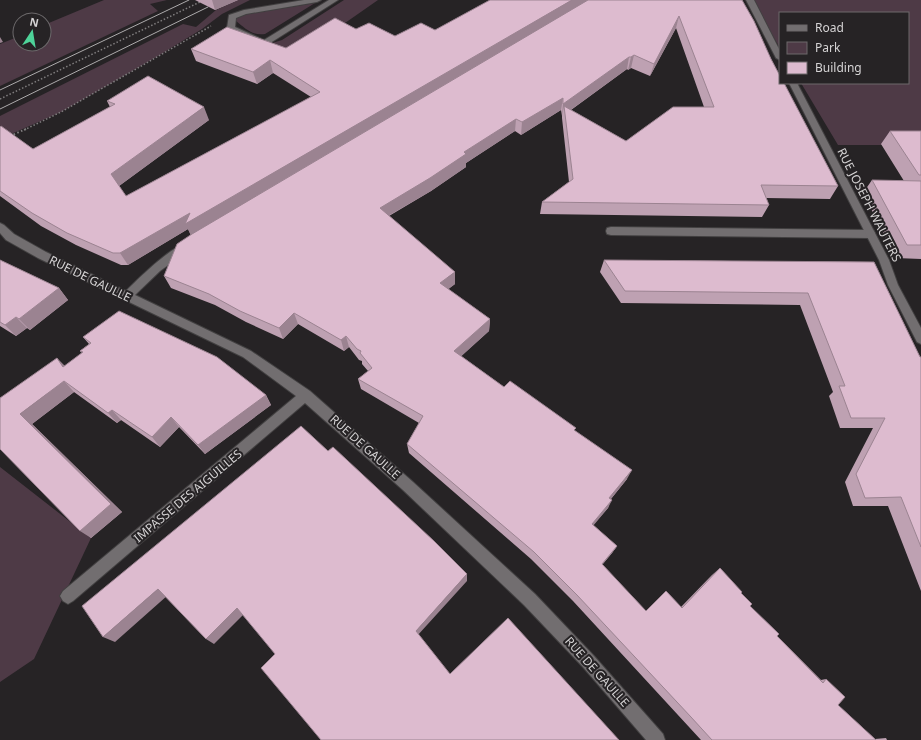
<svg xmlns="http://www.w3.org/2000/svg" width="921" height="740" font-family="'Noto Sans',sans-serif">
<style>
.green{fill:#4e3a46}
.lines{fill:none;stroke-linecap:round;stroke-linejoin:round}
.lane-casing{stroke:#424041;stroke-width:2}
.street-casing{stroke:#424041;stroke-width:2}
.path-far1{stroke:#807e7f;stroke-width:1.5;stroke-dasharray:1.5 2;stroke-linecap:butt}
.path{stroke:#807e7f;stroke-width:2;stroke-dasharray:1.5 2.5;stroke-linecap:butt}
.lane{fill:#726e70;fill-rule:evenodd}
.street{fill:#726e70;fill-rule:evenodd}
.tram{stroke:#adabac;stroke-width:1}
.wall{fill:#bea1b2;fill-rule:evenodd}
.shaded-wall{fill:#9b8391}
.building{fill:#ddbbcf;stroke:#9b8391}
.labels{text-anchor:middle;stroke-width:4;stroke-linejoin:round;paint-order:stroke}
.street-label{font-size:12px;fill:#d5d3d4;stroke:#262325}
</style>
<rect width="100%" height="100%" fill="#262325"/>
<path class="green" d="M104,0H167L150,4L158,11L0,86V44L20,36V44H44V25Z
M237,0H250L222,14L202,29L158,56L61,112L0,139V116L183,24L196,27L216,10Z
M344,0H378L292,60L266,45L282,40Z
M751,0H921V145H838L801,83H908V13H780V48Z
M315,3L265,34C252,36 245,28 236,21V18L241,15Z
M0,467L91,538L34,659L0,682Z"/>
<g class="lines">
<g class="lane-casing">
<path id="lane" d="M611,227L870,230L874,231L875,234L874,237L870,238L611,235L607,234L606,231L607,228Z"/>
</g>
<g class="street-casing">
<path id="street" d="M304,0H321L317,2L246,14L236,18L235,27L264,40L329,0H338L267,45H261L227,28L229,15L244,10Z
M746,0H754L780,51V60L776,58Z
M789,83H797L889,260L898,285L921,328V344L917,342L888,285L879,260Z
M0,223L4,225L14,234L46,252L126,291C136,281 176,241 189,244L190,247L189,250L160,271L135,295L251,351L310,391L413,482L535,594L594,656L663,734L665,740H646L583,667L524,605L403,490L305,403L73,601L68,604L63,601L60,596L63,591L296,396L243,357L38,258L6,240L0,233Z"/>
</g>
<path class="path-far1" d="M0,99L204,0
M24,130L61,112L211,26"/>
<path class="path" d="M10,136L26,129"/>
<use href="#lane" class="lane"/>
<use href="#street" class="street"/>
<path class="tram" d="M0,90L189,0
M0,109L208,7"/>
</g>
<path class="wall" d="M195,0H238L215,10Z
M742,0L771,59L838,186L830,199L766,198L769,205L762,217L540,214L542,202L569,182L562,118V116L561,110L521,135L515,131L466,163V167L431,191L389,216L455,284L448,289L490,319L489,331L461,356L504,387L575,431L627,479L611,499L608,508L593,525L617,546L612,553L602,565L646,611L666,591L681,607L712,575L720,568L741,593L750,606L777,636L821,680L826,679L838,705L875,739L886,738L887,740H701L573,601L531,559L409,453L407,444L419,423L361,389L358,379L368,371L362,364V361L359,360L349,347L344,351L298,324L283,339L246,322L215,305L171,288L164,276L191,235L188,229L128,265H121L76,245L41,226L0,196V127L33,149L110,107L107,101L209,120L119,186L126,196L311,97L273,73L257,84L196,61L191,49L286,48L356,29L395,36L435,30ZM676,28L704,107L626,141L571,110L627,69L628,70L631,68L650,76Z
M890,131H921V259L896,258L863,193L872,180L904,181L881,144Z
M0,260L59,288L68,300L30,330L27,328L16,336L0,326Z
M604,260L874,262L920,357H921V591L888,506H853L845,482L873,428H840L829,396L833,392L800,305L621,303L600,272Z
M83,337L266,395L271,405L205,454L179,427L160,447L121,420L117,423L74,392L32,424L122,512L91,538L0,449L82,353L80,351L89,344Z"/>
<path class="shaded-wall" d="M212,0H238L215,10Z
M572,0H591L191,236L188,229L128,265L120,253L190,213Z
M679,16L676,28L650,76L654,64Z
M0,37L3,42L0,43Z
M634,55L631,68L628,70L631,57Z
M629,57L627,69L565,114L564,106L562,116L563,104Z
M270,60L273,73L257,84L253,72Z
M563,98L561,110L521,135L522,122Z
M204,107L209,120L119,186L111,174Z
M516,119L515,131L466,163V167L431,191L381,220L380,208L464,152Z
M455,272V284L441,295L440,283Z
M59,288L68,300L30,330L19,319Z
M294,313L298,324L283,339L279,328Z
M16,317L27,328L16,336L5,325Z
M490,319L489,331L455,362L454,351Z
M346,336L349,347L344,351L341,340Z
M57,358L67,368L63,367Z
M64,381L74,392L32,424L122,512L91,538L80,531L20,414Z
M266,395L271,405L205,454L198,445Z
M112,410L121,420L117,423L108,413Z
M171,417L179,427L160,447L152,437Z
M632,470L627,479L605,506L609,498Z
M612,500L608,508L588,532L592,524Z
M617,546L612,553L597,571L602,564Z
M467,574V581L417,636L416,631Z
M158,589L168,595L115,642L103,637Z
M237,608L245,613L214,644L206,639Z"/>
<path class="building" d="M490,0H572L185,224L190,213L120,253H113L67,233L32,213L0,191V127L1,126L33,149L115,104L107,101L148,76L204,107L111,174L126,196L320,92L270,60L253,72L191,49L227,27L286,48L335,18L356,29L369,23L395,36L421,23L435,30Z
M588,0H742L754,21L771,59L780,76V83H784L838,186L761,185L769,205L542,202L573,179L564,106L626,141L673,107H714L679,16L654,64L634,55L631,57H629L563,104V98L522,122L516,119L464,152L466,154L430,178L380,208L455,272L440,283L490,319L454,351L504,387L510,381L576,428L574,430L632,470L609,498L612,500L592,524L617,546L602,564L646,611L666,591L682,608L720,568L742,592L741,593L752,604L750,606L779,634L777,636L823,683L826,679L845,697L838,705L876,740H712L691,717L577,595L534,552L407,444L423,416L358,379L372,368L360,353L361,351L357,349L346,336L341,340L294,313L279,328L240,311L209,294L164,276L177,244L192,234Z
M890,131H921V175H919Z
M872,180L921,181V245H907Z
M0,260L59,288L19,319L16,317L5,325L0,322Z
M604,260L874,262L920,357H921V547L901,497L865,498L856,474L885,418H851L839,386H845L808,293L625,291Z
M119,311L217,357L266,395L198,445L171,417L152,437L112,410L108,413L64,381L20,414L111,504L80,531L0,449V398L57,358L63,367L83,352L80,351L91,343L83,337Z
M301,426L328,451L333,447L434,541L467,574L416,631L450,674L508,618L619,740H321L261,668L275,654L237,608L206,639L158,589L103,637L82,606Z"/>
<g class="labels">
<g class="street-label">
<text transform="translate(869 205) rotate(63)" y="4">RUE JOSEPH WAUTERS</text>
<text transform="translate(90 279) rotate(26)" y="4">RUE DE GAULLE</text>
<text transform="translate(365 447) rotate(42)" y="4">RUE DE GAULLE</text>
<text transform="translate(188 496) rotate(-40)" y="4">IMPASSE DES AIGUILLES</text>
<text transform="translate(597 672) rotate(48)" y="4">RUE DE GAULLE</text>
</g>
</g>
<rect x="779" y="12" width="130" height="72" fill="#262325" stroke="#6c696b"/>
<rect x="787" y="25" width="20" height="6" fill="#726e70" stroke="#6c696b"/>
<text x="815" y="32" font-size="12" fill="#d5d3d4">Road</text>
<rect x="787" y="42" width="20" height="12" fill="#4e3a46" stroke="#6c696b"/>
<text x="815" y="52" font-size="12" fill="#d5d3d4">Park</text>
<rect x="787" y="62" width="20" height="12" fill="#ddbbcf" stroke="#6c696b"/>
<text x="815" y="72" font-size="12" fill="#d5d3d4">Building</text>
<g transform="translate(32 32) rotate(12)"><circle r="19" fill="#262325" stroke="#6c696b"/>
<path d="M0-3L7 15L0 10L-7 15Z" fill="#4ed399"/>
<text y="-6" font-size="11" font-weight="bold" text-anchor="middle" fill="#d5d3d4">N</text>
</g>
</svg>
